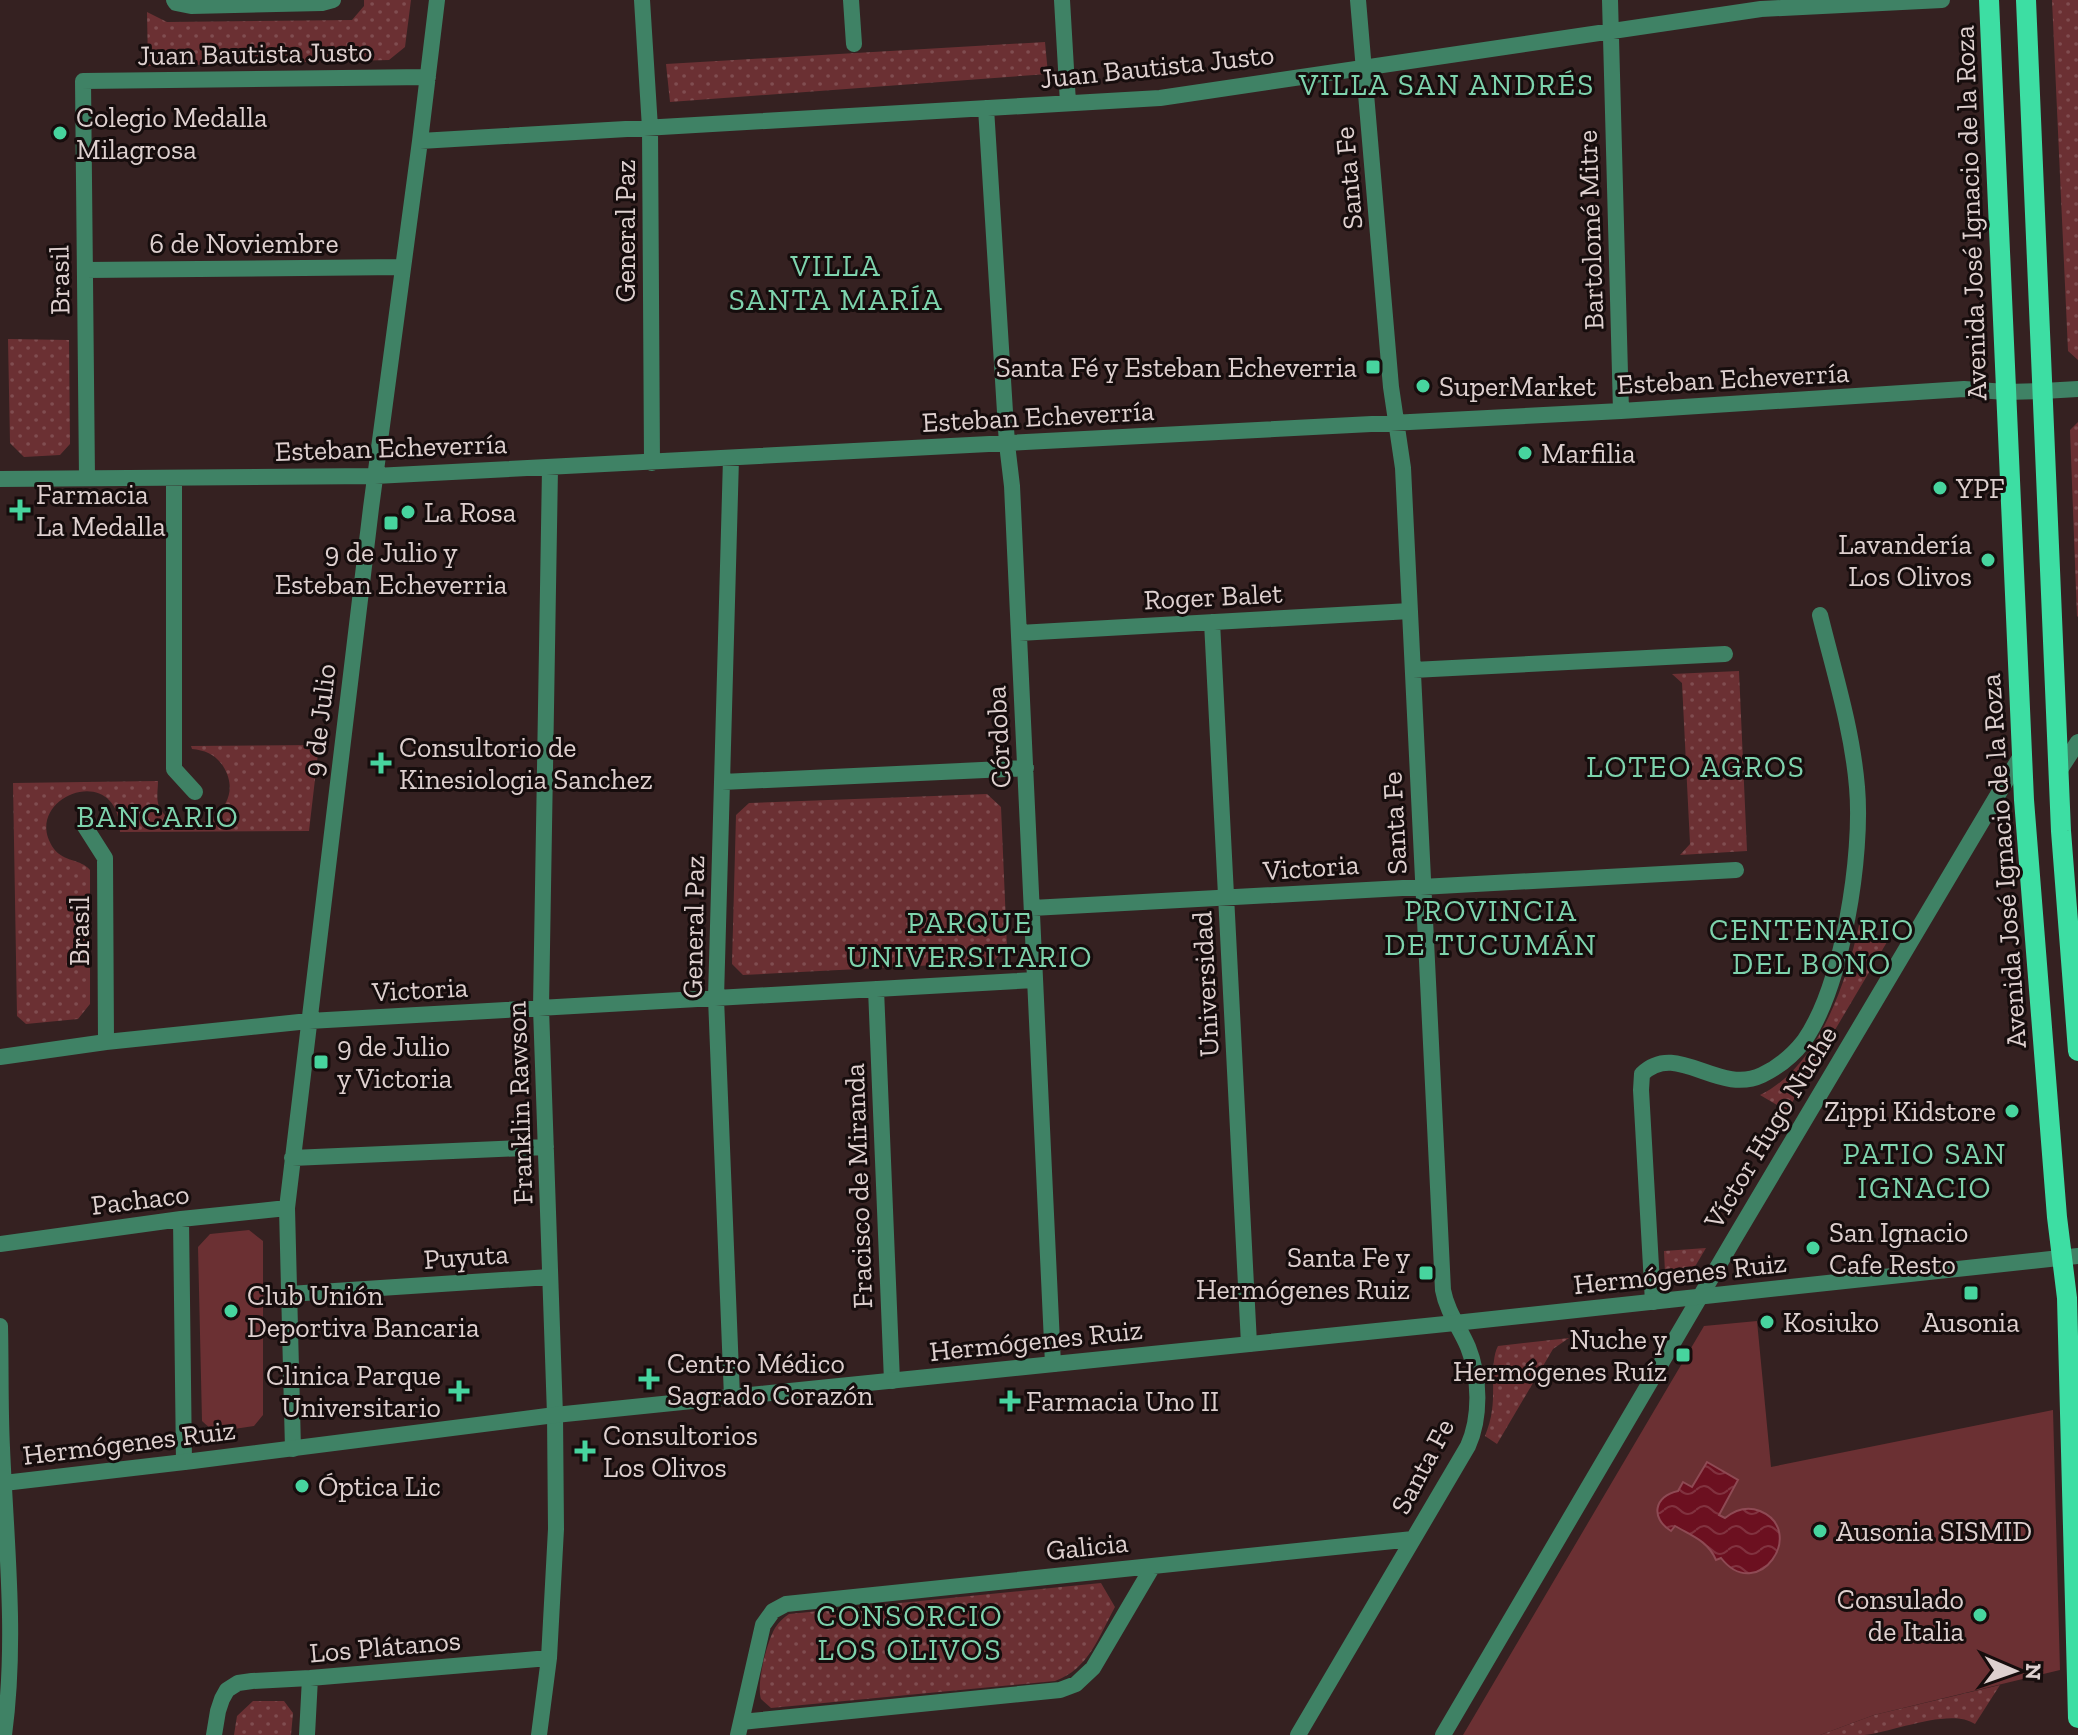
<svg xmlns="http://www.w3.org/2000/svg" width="2078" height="1735" font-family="'Zilla Slab',serif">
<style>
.green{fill:url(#green-dots)}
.pitch{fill:#6b3033}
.water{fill:url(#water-waves);stroke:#8e4a54;stroke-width:2}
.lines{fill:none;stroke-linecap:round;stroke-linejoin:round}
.minor{stroke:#3f8265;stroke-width:16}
.tertiary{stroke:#3f8265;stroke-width:16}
.primary{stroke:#3ddea3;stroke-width:20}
.poi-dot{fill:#47d49e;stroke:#160d0d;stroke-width:3}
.labels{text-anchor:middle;stroke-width:6;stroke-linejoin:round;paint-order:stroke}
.street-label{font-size:28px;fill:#ded0cf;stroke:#160d0d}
.poi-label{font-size:28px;fill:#ded0cf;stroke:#160d0d;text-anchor:start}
.neighbourhood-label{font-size:30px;letter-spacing:2px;fill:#7ed3ad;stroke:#160d0d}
</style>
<defs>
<pattern id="green-dots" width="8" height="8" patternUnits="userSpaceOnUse" patternTransform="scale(2)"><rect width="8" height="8" fill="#6b3033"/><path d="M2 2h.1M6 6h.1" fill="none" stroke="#804d50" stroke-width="1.8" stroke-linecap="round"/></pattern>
<pattern id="water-waves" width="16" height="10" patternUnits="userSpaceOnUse" patternTransform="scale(2)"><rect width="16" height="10" fill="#6c1020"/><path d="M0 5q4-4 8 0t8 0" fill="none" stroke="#81323f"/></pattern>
</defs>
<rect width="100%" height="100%" fill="#352121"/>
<path class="green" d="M364,0H411L405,47L389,60L148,66L147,12L167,22L352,20L364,6Z
M2052,0H2078V360L2068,351Z
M1045,42L1048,74L670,102L666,64Z
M8,339L69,340L70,444L60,455L24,457L10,443Z
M2078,422V616L2077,617L2070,430Z
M1739,671L1747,851L1680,855L1690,844L1682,683L1672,674Z
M319,745L309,831L120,832C119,757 18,799 54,849C64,862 81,859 90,870V1004L78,1019L26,1024L17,1016L13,783L158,781C158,789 156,799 159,806C179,849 252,812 223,766C216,755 205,750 192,749L191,746Z
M987,794L1001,807L1007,947L993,962L743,975L732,964L736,815L749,803Z
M1859,925L1887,942L1787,1111L1760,1095C1818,1067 1846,984 1859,925Z
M1706,1248L1693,1270L1665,1273L1664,1251Z
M1569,1338L1553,1349L1497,1444L1485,1436C1488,1428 1491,1419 1492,1410C1495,1392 1490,1360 1498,1346Z
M1101,1583L1115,1607C1099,1636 1089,1669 1055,1681L771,1708L761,1699C756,1684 767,1641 775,1628C779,1622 783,1618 789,1614Z
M2000,1685L1975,1724C1951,1707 1893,1732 1864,1735C1850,1735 1834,1735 1820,1735L1874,1715Z
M253,1701H284L293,1713L291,1735H234L237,1716Z"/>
<path class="pitch" d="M249,1230L263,1241V1415L254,1426L214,1432L202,1421L198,1247L210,1234Z
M1757,1321L1771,1467L2053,1410L2060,1670L1874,1715L1820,1735H1463L1704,1326Z"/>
<path class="water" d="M1707,1462L1738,1480L1719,1515L1725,1518C1735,1510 1747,1506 1760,1511C1808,1531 1758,1605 1721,1558L1716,1560C1708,1541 1692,1536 1675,1526L1671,1531C1650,1518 1654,1496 1678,1491L1683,1482L1692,1487Z"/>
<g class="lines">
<path class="minor" d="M174,0L176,3L191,6L322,3L333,0
M642,0L650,128L652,463
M851,0L854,44
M1062,0L1068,103
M1610,0L1621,411
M986,108L1007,444L1012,486L1053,1364
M420,141L1160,98L1761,9L1942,0
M85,270L402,267
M731,458L716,998L732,1397
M87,478L83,81L428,77
M174,478V769L195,792
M0,479L375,476L1621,411L1964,389L2006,392L2043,391
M1212,622L1249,1344
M1019,633L1410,611
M1413,670L1725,654
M722,782L1026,768
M84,825L105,858L106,1042
M1032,908L1736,870
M876,989L892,1381
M0,1057L106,1042L309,1021L1035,980
M292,1158L546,1147
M181,1219L184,1462
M0,1244L181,1219L287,1208
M289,1294L550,1277
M1653,1302L1641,1090L1642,1074C1677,1040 1718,1096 1762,1075C1779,1067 1793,1055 1804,1041C1843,985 1863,854 1857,787C1852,728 1834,672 1820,615
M293,1449L287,1208L371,508L420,141L437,0
M741,1722L1060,1690L1076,1684L1093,1668L1153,1566
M214,1735L218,1711L222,1699L227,1690L238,1683L252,1681L310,1678L549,1658
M307,1735L310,1678
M539,1735L549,1658L556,1529L555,1415L541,1008L550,468
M738,1735L763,1625L773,1611L786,1604L1413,1539
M1298,1735L1468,1446C1481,1417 1480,1377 1468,1347C1460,1328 1447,1312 1443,1290L1403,468L1391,387L1358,0
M1443,1735L1734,1239L2022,754"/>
<path class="tertiary" d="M2043,391L2078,389
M2059,771L2078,742
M0,1326C1,1367 0,1408 2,1448C6,1544 17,1639 4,1735
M4,1483L193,1461L555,1415L1455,1323L2078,1256"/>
<path class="primary" d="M1989,0L2024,800L2057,1217L2067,1298L2078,1718
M2026,0L2061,831L2078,1051"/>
</g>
<g class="poi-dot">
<circle cx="60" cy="133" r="8"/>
<rect x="1365" y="359" width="16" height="16" rx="4"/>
<circle cx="1423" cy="386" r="8"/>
<circle cx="1525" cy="453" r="8"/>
<circle cx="1940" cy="488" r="8"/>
<path d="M16 498h8v8h8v8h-8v8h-8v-8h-8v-8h8z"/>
<circle cx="408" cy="512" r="8"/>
<rect x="383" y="515" width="16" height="16" rx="4"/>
<circle cx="1988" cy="560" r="8"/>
<path d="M377 751h8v8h8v8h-8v8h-8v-8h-8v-8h8z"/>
<rect x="313" y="1054" width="16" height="16" rx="4"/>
<circle cx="2012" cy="1111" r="8"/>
<circle cx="1813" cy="1248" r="8"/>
<rect x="1418" y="1265" width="16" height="16" rx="4"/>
<rect x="1963" y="1285" width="16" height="16" rx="4"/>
<circle cx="231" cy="1311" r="8"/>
<circle cx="1767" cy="1322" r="8"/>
<rect x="1675" y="1347" width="16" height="16" rx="4"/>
<path d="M645 1367h8v8h8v8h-8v8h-8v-8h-8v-8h8z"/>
<path d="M455 1379h8v8h8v8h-8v8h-8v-8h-8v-8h8z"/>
<path d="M1006 1389h8v8h8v8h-8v8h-8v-8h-8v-8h8z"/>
<path d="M581 1439h8v8h8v8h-8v8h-8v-8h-8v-8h8z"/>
<circle cx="302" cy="1486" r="8"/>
<circle cx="1820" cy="1531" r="8"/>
<circle cx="1980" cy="1615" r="8"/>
</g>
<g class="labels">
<g class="street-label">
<text transform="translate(255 53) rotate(-1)" y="10">Juan Bautista Justo</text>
<text transform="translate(1157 66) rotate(-6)" y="10">Juan Bautista Justo</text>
<text transform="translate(1348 178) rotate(-95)" y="10">Santa Fe</text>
<text transform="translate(1970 213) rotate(-92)" y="10">Avenida José Ignacio de la Roza</text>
<text transform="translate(1590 230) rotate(-92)" y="10">Bartolomé Mitre</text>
<text transform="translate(625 231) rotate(-90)" y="10">General Paz</text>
<text x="244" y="253">6 de Noviembre</text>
<text transform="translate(59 280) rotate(-91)" y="10">Brasil</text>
<text transform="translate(1733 378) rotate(-3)" y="10">Esteban Echeverría</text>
<text transform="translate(1038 416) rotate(-3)" y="10">Esteban Echeverría</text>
<text transform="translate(391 447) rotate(-2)" y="10">Esteban Echeverría</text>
<text transform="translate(1213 596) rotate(-3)" y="10">Roger Balet</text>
<text transform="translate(319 720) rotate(-83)" y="10">9 de Julio</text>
<text transform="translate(998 737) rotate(-93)" y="10">Córdoba</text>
<text transform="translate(1394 823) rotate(-93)" y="10">Santa Fe</text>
<text transform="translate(2003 861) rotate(-94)" y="10">Avenida José Ignacio de la Roza</text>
<text transform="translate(1311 867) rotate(-4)" y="10">Victoria</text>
<text transform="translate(693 927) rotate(-89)" y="10">General Paz</text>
<text transform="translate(79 931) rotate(-90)" y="10">Brasil</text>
<text transform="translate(1205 984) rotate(-93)" y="10">Universidad</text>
<text transform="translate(420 989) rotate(-3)" y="10">Victoria</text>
<text transform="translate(519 1103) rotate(-92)" y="10">Franklin Rawson</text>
<text transform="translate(1770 1127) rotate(-59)" y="10">Víctor Hugo Nuche</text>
<text transform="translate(858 1186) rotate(-92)" y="10">Fracisco de Miranda</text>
<text transform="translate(140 1199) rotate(-7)" y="10">Pachaco</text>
<text transform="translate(466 1256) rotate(-4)" y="10">Puyuta</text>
<text transform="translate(1680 1273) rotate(-6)" y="10">Hermógenes Ruiz</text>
<text transform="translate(1036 1340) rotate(-6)" y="10">Hermógenes Ruiz</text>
<text transform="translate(129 1442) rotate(-7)" y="10">Hermógenes Ruiz</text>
<text transform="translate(1422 1466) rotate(-62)" y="10">Santa Fe</text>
<text transform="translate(1087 1546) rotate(-6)" y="10">Galicia</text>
<text transform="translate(385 1646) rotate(-5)" y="10">Los Plátanos</text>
</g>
<g class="poi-label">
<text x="76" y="127">Colegio Medalla<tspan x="76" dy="32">Milagrosa</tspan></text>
<text x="1357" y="377" text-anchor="end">Santa Fé y Esteban Echeverria</text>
<text x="1439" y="396">SuperMarket</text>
<text x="1541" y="463">Marfilia</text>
<text x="1956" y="498">YPF</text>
<text x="36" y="504">Farmacia<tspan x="36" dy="32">La Medalla</tspan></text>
<text x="424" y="522">La Rosa</text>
<text x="1972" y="554" text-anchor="end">Lavandería<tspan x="1972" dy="32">Los Olivos</tspan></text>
<text x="391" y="562" text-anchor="middle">9 de Julio y<tspan x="391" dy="32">Esteban Echeverria</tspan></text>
<text x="399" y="757">Consultorio de<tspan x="399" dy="32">Kinesiologia Sanchez</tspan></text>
<text x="337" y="1056">9 de Julio<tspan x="337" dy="32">y Victoria</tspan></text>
<text x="1996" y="1121" text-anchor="end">Zippi Kidstore</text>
<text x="1829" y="1242">San Ignacio<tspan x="1829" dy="32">Cafe Resto</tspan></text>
<text x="1410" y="1267" text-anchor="end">Santa Fe y<tspan x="1410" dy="32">Hermógenes Ruiz</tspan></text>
<text x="247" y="1305">Club Unión<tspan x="247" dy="32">Deportiva Bancaria</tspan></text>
<text x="1783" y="1332">Kosiuko</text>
<text x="1971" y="1332" text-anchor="middle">Ausonia</text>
<text x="1667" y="1349" text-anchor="end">Nuche y<tspan x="1667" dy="32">Hermógenes Ruíz</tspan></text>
<text x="667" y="1373">Centro Médico<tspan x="667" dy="32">Sagrado Corazón</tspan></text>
<text x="441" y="1385" text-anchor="end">Clinica Parque<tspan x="441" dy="32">Universitario</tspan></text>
<text x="1026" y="1411">Farmacia Uno II</text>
<text x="603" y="1445">Consultorios<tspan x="603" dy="32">Los Olivos</tspan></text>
<text x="318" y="1496">Óptica Lic</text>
<text x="1836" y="1541">Ausonia SISMID</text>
<text x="1964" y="1609" text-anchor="end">Consulado<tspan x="1964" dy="32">de Italia</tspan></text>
</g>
<g class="neighbourhood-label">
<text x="1447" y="95">VILLA SAN ANDRÉS</text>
<text x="836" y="276">VILLA<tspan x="836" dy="34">SANTA MARÍA</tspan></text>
<text x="1696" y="777">LOTEO AGROS</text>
<text x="158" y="827">BANCARIO</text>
<text x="1491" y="921">PROVINCIA<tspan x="1491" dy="34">DE TUCUMÁN</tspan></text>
<text x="970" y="933">PARQUE<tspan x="970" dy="34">UNIVERSITARIO</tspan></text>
<text x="1812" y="940">CENTENARIO<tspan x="1812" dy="34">DEL BONO</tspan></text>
<text x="1925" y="1164">PATIO SAN<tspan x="1925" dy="34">IGNACIO</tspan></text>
<text x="910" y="1626">CONSORCIO<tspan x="910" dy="34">LOS OLIVOS</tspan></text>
</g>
</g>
<g transform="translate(2014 1671) rotate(92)" stroke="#160d0d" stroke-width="6" paint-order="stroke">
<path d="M0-6L14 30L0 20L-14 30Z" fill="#ded0cf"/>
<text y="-12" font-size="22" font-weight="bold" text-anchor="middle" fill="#ded0cf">N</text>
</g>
</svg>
